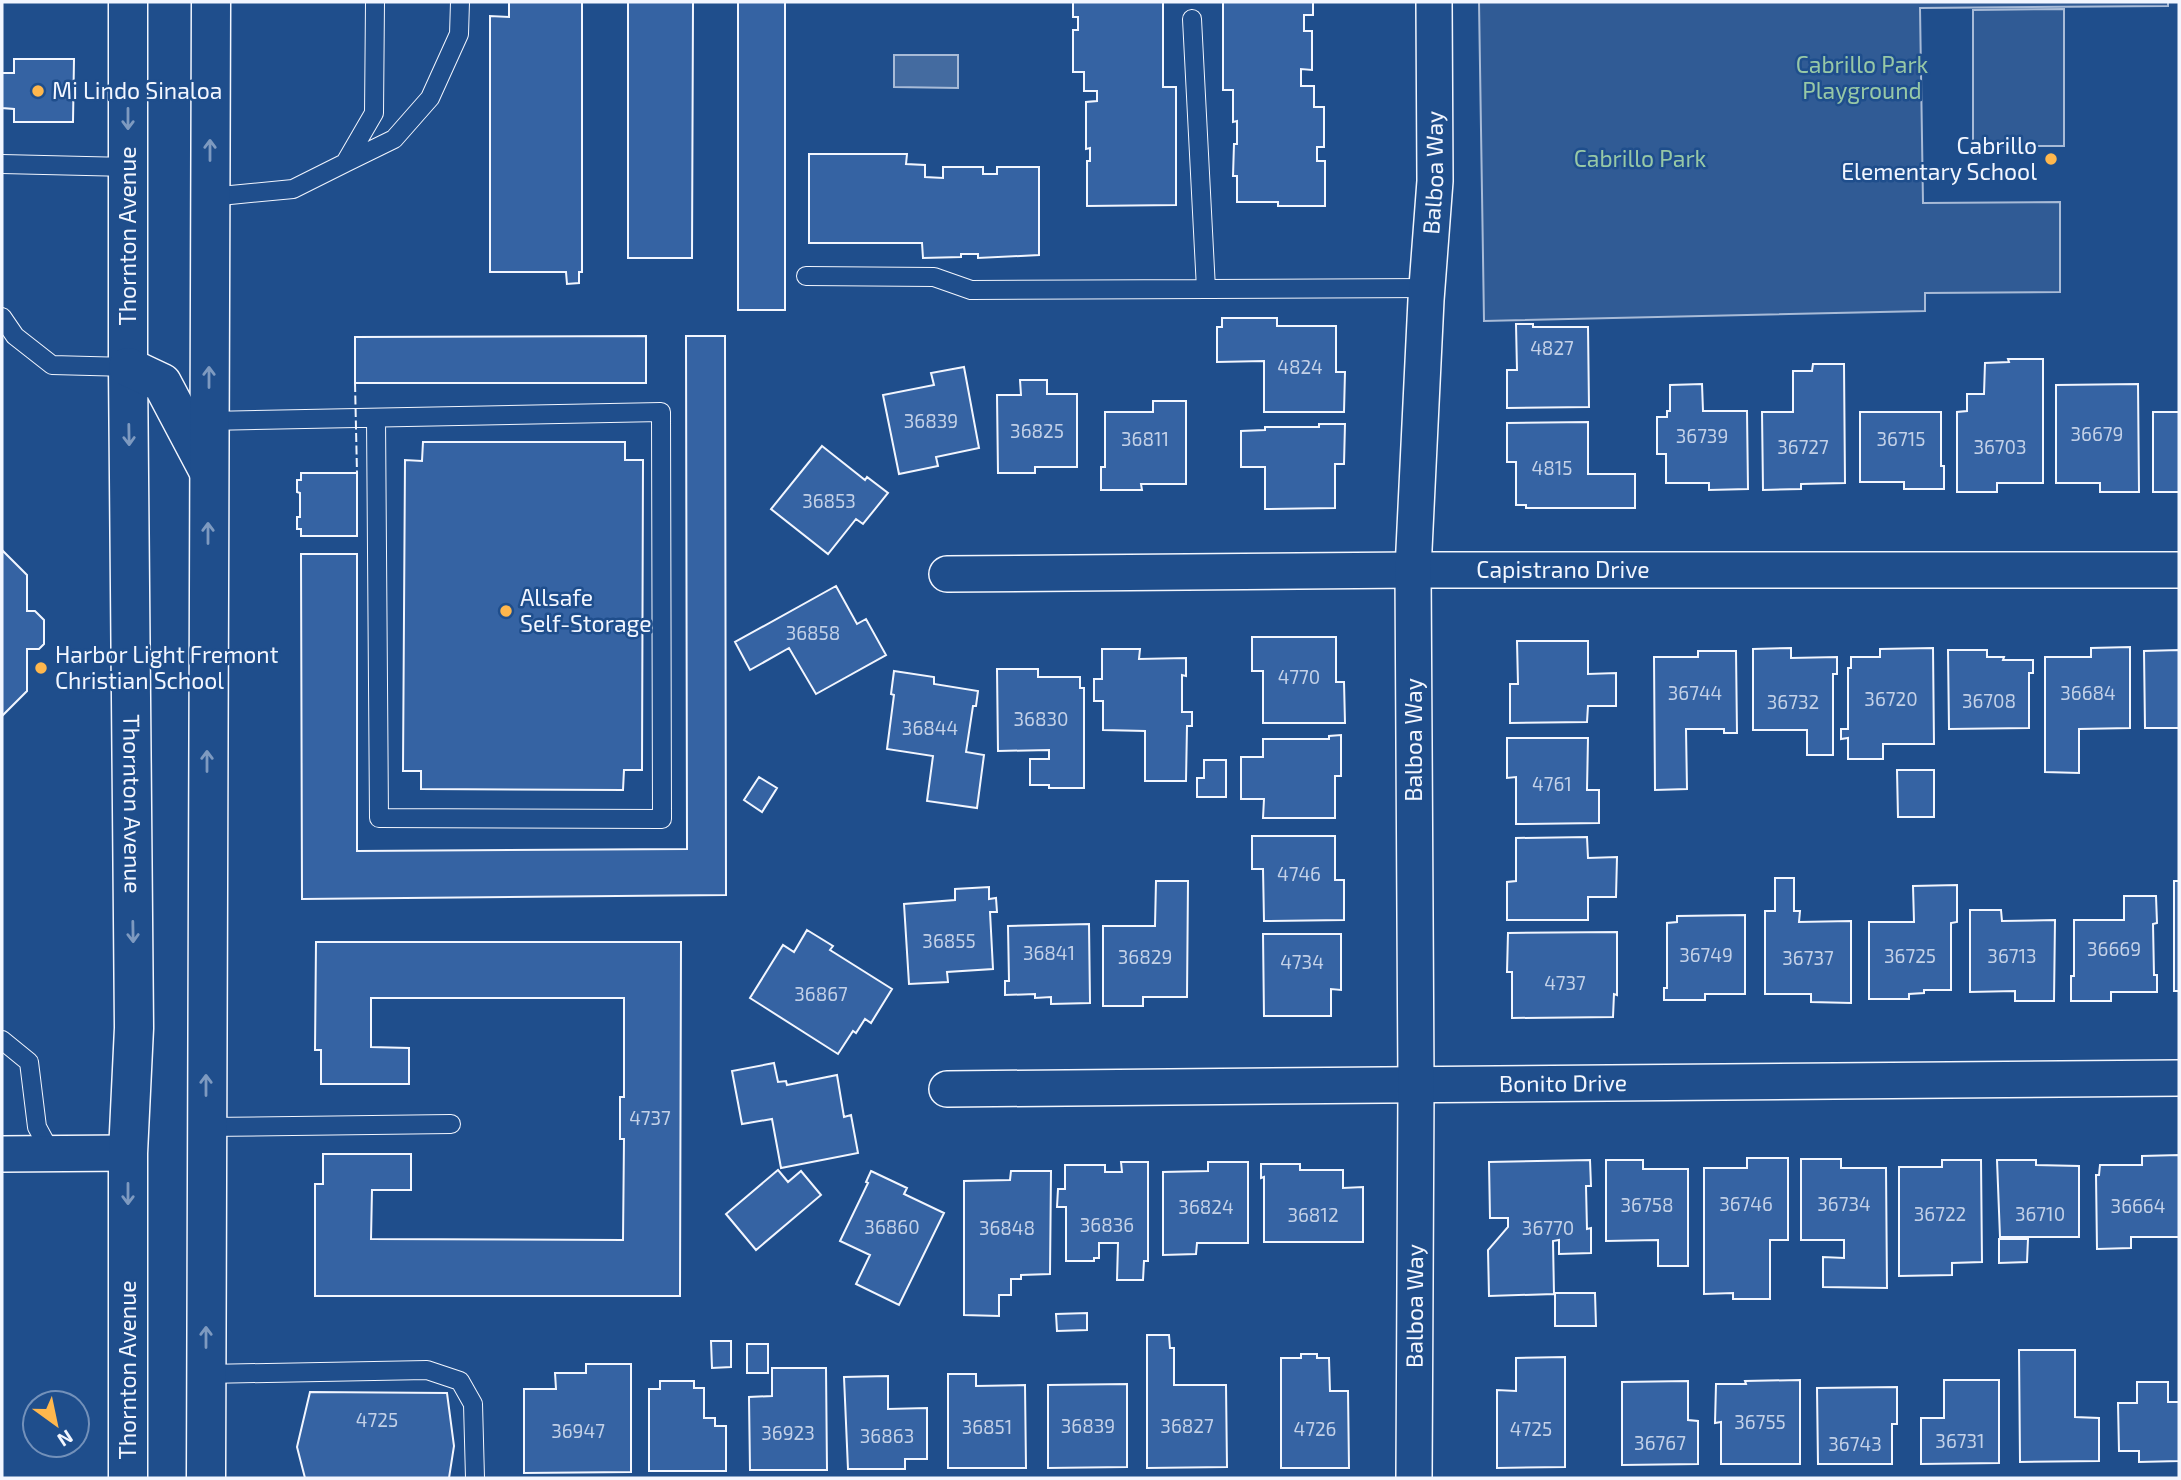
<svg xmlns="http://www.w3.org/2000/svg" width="2181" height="1480" font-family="'Exo 2',sans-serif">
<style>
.green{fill:#305b95;stroke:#a8bbd7;stroke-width:2}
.water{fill:#446ba0;stroke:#a8bbd7;stroke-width:2}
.building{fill:#3563a3;stroke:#f2f6ff;stroke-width:2}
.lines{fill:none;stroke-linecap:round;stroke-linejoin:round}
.lane-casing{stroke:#f2f6ff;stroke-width:20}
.street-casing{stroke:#f2f6ff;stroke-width:38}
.primary-casing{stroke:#f2f6ff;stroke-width:41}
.lane{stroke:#1f4e8c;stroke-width:18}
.street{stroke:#1f4e8c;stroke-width:35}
.primary{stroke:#1f4e8c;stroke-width:38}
.fence{stroke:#f2f6ff;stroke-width:2;stroke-dasharray:9 3.5;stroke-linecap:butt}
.oneway{stroke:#7e9ac0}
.poi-dot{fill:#ffb74d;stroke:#1f4e8c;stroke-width:2.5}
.labels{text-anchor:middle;stroke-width:5;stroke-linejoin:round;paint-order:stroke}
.number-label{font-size:19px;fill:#c3d1e8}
.park-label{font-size:23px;fill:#97c8a6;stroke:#1f4e8c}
.poi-label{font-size:23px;fill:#f2f6ff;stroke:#1f4e8c;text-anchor:start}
.street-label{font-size:23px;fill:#f2f6ff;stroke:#1f4e8c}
</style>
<rect width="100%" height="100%" fill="#1f4e8c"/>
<path class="green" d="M1479,2H2168V6L1920,8L1923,203L2060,202V292L1925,293V311L1484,321Z
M2064,9V146H1973V10Z"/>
<path class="water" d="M894,55H958V88L894,87Z"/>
<path class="building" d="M509,2H582V272H579V283L567,284L566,272H490V16L509,17Z
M628,2H693L692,258H628Z
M738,2H785V310H738Z
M1073,2H1163V87H1176V205L1087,206V161H1090V148L1086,149V102L1097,101V91H1084V72H1073V30H1078V17H1073Z
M1223,2H1313V15H1304V31H1312V70L1301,69V86H1314V107H1324V147H1317V161H1325V206H1278V202H1237V176H1233L1234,144H1237V121L1233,122V90H1223Z
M14,59H74L73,122H14V109L2,108V73H14Z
M809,154H907L906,164L925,165V177L943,178V167H983V174H997V167H1039V255L978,258V254H961V257L923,258L922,243H809Z
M1222,318H1277V326H1336V372H1345L1344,412H1264V361L1217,362V327H1222Z
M1516,324H1533V327H1588L1589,407L1507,408V370H1517Z
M646,336V383H355V337Z
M686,336H725L726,895L302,899L301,554H357V851L687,849Z
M2008,359H2043V483H1997V492H1957V412L1967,411V394H1984L1985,363L2009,362Z
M1813,364H1844L1845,483L1801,484V489L1763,490L1762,412H1793V371H1812Z
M964,367L979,448L936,457L938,466L899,474L883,395L934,385L931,373Z
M1020,380H1047V394H1077V467H1035V473H998L997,395H1021Z
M1702,384L1703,411H1747L1748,489L1709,490V483H1666V454H1657V417H1667V411H1670V385Z
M2138,384L2139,492H2100V483H2056V385Z
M1153,401H1186V484H1141L1142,490H1101V467H1105V412H1153Z
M1860,412H1941V466H1944V489H1904V482H1860Z
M2153,412H2179V492H2153Z
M1588,422V474H1635V508H1526V505H1516V462H1507V423Z
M1319,424H1345L1344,464H1335V508L1265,509V467H1241V431L1265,430V427H1319Z
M423,442H625V460H643L642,770H624L623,790L421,789V771H403L405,460L422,461Z
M822,446L865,480L867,477L888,493L863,524L856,519L828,554L771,509Z
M301,473H357V536H301V529H297V517H300V493L297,492V480H301Z
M2,550L27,575V611H35L44,620V644L39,649H27V691L2,716Z
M836,586L857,624L866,619L886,655L816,694L789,648L750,670L735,642Z
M1252,637H1336V682H1344L1345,723H1263V671H1252Z
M1517,641H1588V674L1616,673V706H1588L1587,722L1510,723V684H1518Z
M2130,647V728L2079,729V773L2045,772V657H2091V648Z
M1791,648V658L1837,657V674H1833V755H1807V730H1753V649Z
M1933,648L1934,744H1883V759H1848V738L1841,739V729H1848V668H1851V657H1880V649Z
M1102,649H1140L1139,659L1186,658V676L1182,675V712H1192V726H1187L1186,781H1145V731L1103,730V701H1094V679H1102Z
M1948,650H1987V657H2004L2003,660H2033V673H2029V728L1949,729Z
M2179,650V728H2145L2144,651Z
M1698,651H1736L1737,733H1724V729H1686L1687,789L1655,790L1654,657H1698Z
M997,669H1038V677H1080V688H1084V788H1049V785H1030V759H1049V750L998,751Z
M894,671L934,677V684L978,691L976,706H973L966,752L984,755L977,808L927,801L933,756L887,749L894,695L891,694Z
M1341,735V776H1335V818H1263L1264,799H1241V757H1263V739H1329V736Z
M1507,738H1588L1587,790H1599V823L1516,824V777L1507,778Z
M1204,760H1226V797H1197V778H1204Z
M1897,770H1934V817H1898Z
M759,777L777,788L762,812L744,800Z
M1252,836H1335V880H1344V920L1264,921L1263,869H1252Z
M1587,837L1588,858L1617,857L1616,897H1588V920H1507V882L1516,881V838Z
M1775,878H1794V911H1800L1799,922L1851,921V1003L1811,1002V994H1765V911H1775Z
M1156,881H1188L1187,997H1143V1006H1103V926H1155Z
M2174,881H2179V991H2174Z
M1957,885V922L1951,923V990H1924V993L1909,994V999H1869V922H1914L1913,886Z
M989,887V899L996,898L997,912H990L993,969L947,972L948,982L909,984L904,904L955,900V889Z
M2124,896H2156L2157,923L2153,924L2154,975H2157V992H2111V1001H2071V976H2074V920H2124Z
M1970,910H2001L2002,921L2055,920L2054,1001H2015V991L1970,992Z
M1745,915V994H1705V1000H1664V988H1667V923L1677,922V916Z
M1089,924L1090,1003L1051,1004V997L1035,998V994L1005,995V981H1009L1008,926Z
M807,930L833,946L830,950L892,989L871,1023L865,1019L856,1033L853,1031L838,1054L750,998L783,945L794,952Z
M1617,932V995L1614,994L1613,1017L1512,1018V972H1507L1508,933Z
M1263,934H1341V990L1331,989V1016H1264Z
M316,942H681L680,1296H315V1184H323V1154H411V1190H372L371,1239L623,1240L624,1139H620V1097H624V998H371V1047L409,1048V1084H321V1050H315Z
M774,1063L778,1082L786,1081L787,1085L837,1075L844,1117L851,1115L858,1153L781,1168L772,1119L742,1124L732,1071Z
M2179,1155V1237H2131V1248L2097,1249L2096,1175H2099L2100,1165H2142V1156Z
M1747,1158H1788V1240H1770V1299H1733V1293L1704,1294V1168H1747Z
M1801,1159H1841V1168H1886L1887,1288L1823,1287V1257L1844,1258V1240H1801Z
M1590,1160L1591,1186H1586L1587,1229L1591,1228V1253L1559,1254V1240L1553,1241L1554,1294L1489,1296L1488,1250L1508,1227V1218H1490L1489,1162Z
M1606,1160H1643V1169H1688V1266H1658V1240L1606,1241Z
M1942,1160H1981L1982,1262L1952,1263V1275L1899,1276V1167H1942Z
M1997,1160H2036V1165L2079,1166V1237H2000Z
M1121,1162H1148V1261H1144L1143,1280H1117L1118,1243H1099V1258H1094V1261H1066V1207H1057L1058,1189H1065V1165H1105V1172H1122Z
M1208,1162H1248V1243H1197L1196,1254L1163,1255V1172L1208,1171Z
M1261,1164H1300V1170H1343V1188L1363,1187V1242H1264V1177L1261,1178Z
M778,1170L788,1182L801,1171L821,1195L756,1250L726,1214Z
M871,1171L907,1188L904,1194L944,1213L899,1305L856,1284L870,1255L840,1241L868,1183L866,1182Z
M1011,1171H1051L1050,1274L1021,1275V1279H1011V1295H999V1316L964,1315V1181L1010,1180Z
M1999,1239H2028L2027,1262L1999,1263Z
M1555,1293H1595L1596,1326H1555Z
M1087,1313V1330L1057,1331L1056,1314Z
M1147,1335H1169L1170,1348H1174V1385H1226L1227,1467L1147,1468Z
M711,1341H731V1367L712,1368Z
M747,1344H768V1373H747Z
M2019,1350H2075V1417L2099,1418V1461L2020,1462Z
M1301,1354H1317V1358H1329L1330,1391H1348L1349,1468H1281V1358H1301Z
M1565,1357V1467L1497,1468V1390L1516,1391V1358Z
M586,1364H631V1472L524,1473V1389H556L555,1373H586Z
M772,1368H826L827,1470H750L749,1397L772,1396Z
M948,1374H976V1386L1025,1385L1026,1468H948Z
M888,1376V1409L927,1408V1459H905V1469H848L844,1377Z
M1800,1380V1464H1721V1422L1715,1423L1716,1384H1746L1745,1381Z
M1944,1380H1999V1463L1921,1464V1418H1944Z
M660,1381H694V1388H704V1418H715V1426H726V1471H649V1389H660Z
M1688,1381V1420L1698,1421V1464L1622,1465V1382Z
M2137,1382H2168V1402H2179V1461L2139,1462V1451H2119L2118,1403H2137Z
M1127,1384V1467L1048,1468V1385Z
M1897,1387V1424H1892V1464H1818L1817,1388Z
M310,1392L447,1393L454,1446L449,1478H305L297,1447Z"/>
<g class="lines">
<g class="lane-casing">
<path id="lane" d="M1192,19L1206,289
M345,163L394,139L430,98L459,34L460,2
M2,164L128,167
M210,197L293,189L345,163L374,113L375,2
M806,276L934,277L971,290L1427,288
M2,317L15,336L52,365L128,367
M208,421L661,412L662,819L379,818L376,418
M2,1040L29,1062L37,1127L51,1153
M206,1127L451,1124
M206,1374L427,1370L460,1381L473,1404L475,1478"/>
</g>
<g class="street-casing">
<g id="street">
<path id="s1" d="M947,574L1413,570H2179"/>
<path id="s2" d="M947,1089L2179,1078"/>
<path d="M2,1154L128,1153"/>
<path id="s3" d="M1414,1478L1416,1086L1413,570L1426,300L1435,181L1434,2"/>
</g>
</g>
<g class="primary-casing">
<g id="primary">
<path id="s4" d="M128,2V367L134,1028L128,1153V1478"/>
<path d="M128,367L162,383L207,468"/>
<path d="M206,1478L211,2"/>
</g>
</g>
<use href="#lane" class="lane"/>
<use href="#street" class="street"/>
<use href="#primary" class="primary"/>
<path class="fence" d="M355,383L357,473"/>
</g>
<defs><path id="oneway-shaft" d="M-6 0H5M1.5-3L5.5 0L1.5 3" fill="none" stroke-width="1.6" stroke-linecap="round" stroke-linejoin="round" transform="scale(1.75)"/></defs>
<g class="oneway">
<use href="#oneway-shaft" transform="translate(128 119) rotate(90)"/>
<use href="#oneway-shaft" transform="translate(210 150) rotate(-90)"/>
<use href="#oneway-shaft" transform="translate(209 377) rotate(-90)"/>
<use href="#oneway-shaft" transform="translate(129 435) rotate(89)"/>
<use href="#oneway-shaft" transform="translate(208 533) rotate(-90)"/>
<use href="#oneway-shaft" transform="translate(207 761) rotate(-90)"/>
<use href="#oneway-shaft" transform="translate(133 932) rotate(89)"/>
<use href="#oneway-shaft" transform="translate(206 1085) rotate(-90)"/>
<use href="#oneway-shaft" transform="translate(128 1194) rotate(90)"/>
<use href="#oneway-shaft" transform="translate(206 1337) rotate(-90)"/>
</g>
<g class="poi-dot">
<circle cx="38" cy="91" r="7"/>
<circle cx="2051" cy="159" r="7"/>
<circle cx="506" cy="611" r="7"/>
<circle cx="41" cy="668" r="7"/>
</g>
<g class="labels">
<g class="number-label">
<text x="1552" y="355">4827</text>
<text x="1300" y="374">4824</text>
<text x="931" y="428">36839</text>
<text x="1037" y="438">36825</text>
<text x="2097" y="441">36679</text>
<text x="1702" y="443">36739</text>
<text x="1145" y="446">36811</text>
<text x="1901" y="446">36715</text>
<text x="1803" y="454">36727</text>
<text x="2000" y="454">36703</text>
<text x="1552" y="475">4815</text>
<text x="829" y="508">36853</text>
<text x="813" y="640">36858</text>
<text x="1299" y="684">4770</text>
<text x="1695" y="700">36744</text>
<text x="2088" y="700">36684</text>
<text x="1891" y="706">36720</text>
<text x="1989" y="708">36708</text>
<text x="1793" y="709">36732</text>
<text x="1041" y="726">36830</text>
<text x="930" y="735">36844</text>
<text x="1552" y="791">4761</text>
<text x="1299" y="881">4746</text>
<text x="949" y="948">36855</text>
<text x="2114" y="956">36669</text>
<text x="1049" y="960">36841</text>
<text x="1706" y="962">36749</text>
<text x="1910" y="963">36725</text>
<text x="2012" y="963">36713</text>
<text x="1145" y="964">36829</text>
<text x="1808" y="965">36737</text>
<text x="1302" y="969">4734</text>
<text x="1565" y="990">4737</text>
<text x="821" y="1001">36867</text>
<text x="650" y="1125">4737</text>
<text x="1746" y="1211">36746</text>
<text x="1844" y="1211">36734</text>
<text x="1647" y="1212">36758</text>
<text x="2138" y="1213">36664</text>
<text x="1206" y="1214">36824</text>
<text x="1940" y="1221">36722</text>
<text x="2040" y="1221">36710</text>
<text x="1313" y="1222">36812</text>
<text x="1107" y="1232">36836</text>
<text x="892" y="1234">36860</text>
<text x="1007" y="1235">36848</text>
<text x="1548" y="1235">36770</text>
<text x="377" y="1427">4725</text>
<text x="1760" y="1429">36755</text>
<text x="1088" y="1433">36839</text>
<text x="1187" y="1433">36827</text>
<text x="987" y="1434">36851</text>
<text x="1315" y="1436">4726</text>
<text x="1531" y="1436">4725</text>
<text x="578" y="1438">36947</text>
<text x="788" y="1440">36923</text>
<text x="887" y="1443">36863</text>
<text x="1960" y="1448">36731</text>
<text x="1660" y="1450">36767</text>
<text x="1855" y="1451">36743</text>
</g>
<g class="park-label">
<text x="1862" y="73">Cabrillo Park<tspan x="1862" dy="26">Playground</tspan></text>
<text x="1640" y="167">Cabrillo Park</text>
</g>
<g class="poi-label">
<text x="52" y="99">Mi Lindo Sinaloa</text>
<text x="2037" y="154" text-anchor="end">Cabrillo<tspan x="2037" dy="26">Elementary School</tspan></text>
<text x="520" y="606">Allsafe<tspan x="520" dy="26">Self-Storage</tspan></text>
<text x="55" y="663">Harbor Light Fremont<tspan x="55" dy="26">Christian School</tspan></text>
</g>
<g class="street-label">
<text dy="8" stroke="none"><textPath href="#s3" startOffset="1306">Balboa Way</textPath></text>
<text transform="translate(128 236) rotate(-90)" y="8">Thornton Avenue</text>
<text dy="8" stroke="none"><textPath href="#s1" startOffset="616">Capistrano Drive</textPath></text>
<text transform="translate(1414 740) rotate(-90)" y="8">Balboa Way</text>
<text dy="8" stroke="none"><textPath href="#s4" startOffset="802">Thornton Avenue</textPath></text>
<text dy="8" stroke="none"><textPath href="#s2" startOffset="616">Bonito Drive</textPath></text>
<text dy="8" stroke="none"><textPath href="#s3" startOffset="172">Balboa Way</textPath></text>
<text transform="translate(128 1370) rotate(-90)" y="8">Thornton Avenue</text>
</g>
</g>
<rect width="2181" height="1480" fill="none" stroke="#f2f6ff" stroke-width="7"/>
<g transform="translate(56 1424) rotate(147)"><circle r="33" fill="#1f4e8c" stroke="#7391ba" stroke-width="2"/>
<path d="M0-5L12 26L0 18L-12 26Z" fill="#ffb74d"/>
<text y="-10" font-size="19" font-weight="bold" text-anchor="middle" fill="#f2f6ff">N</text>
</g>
</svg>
